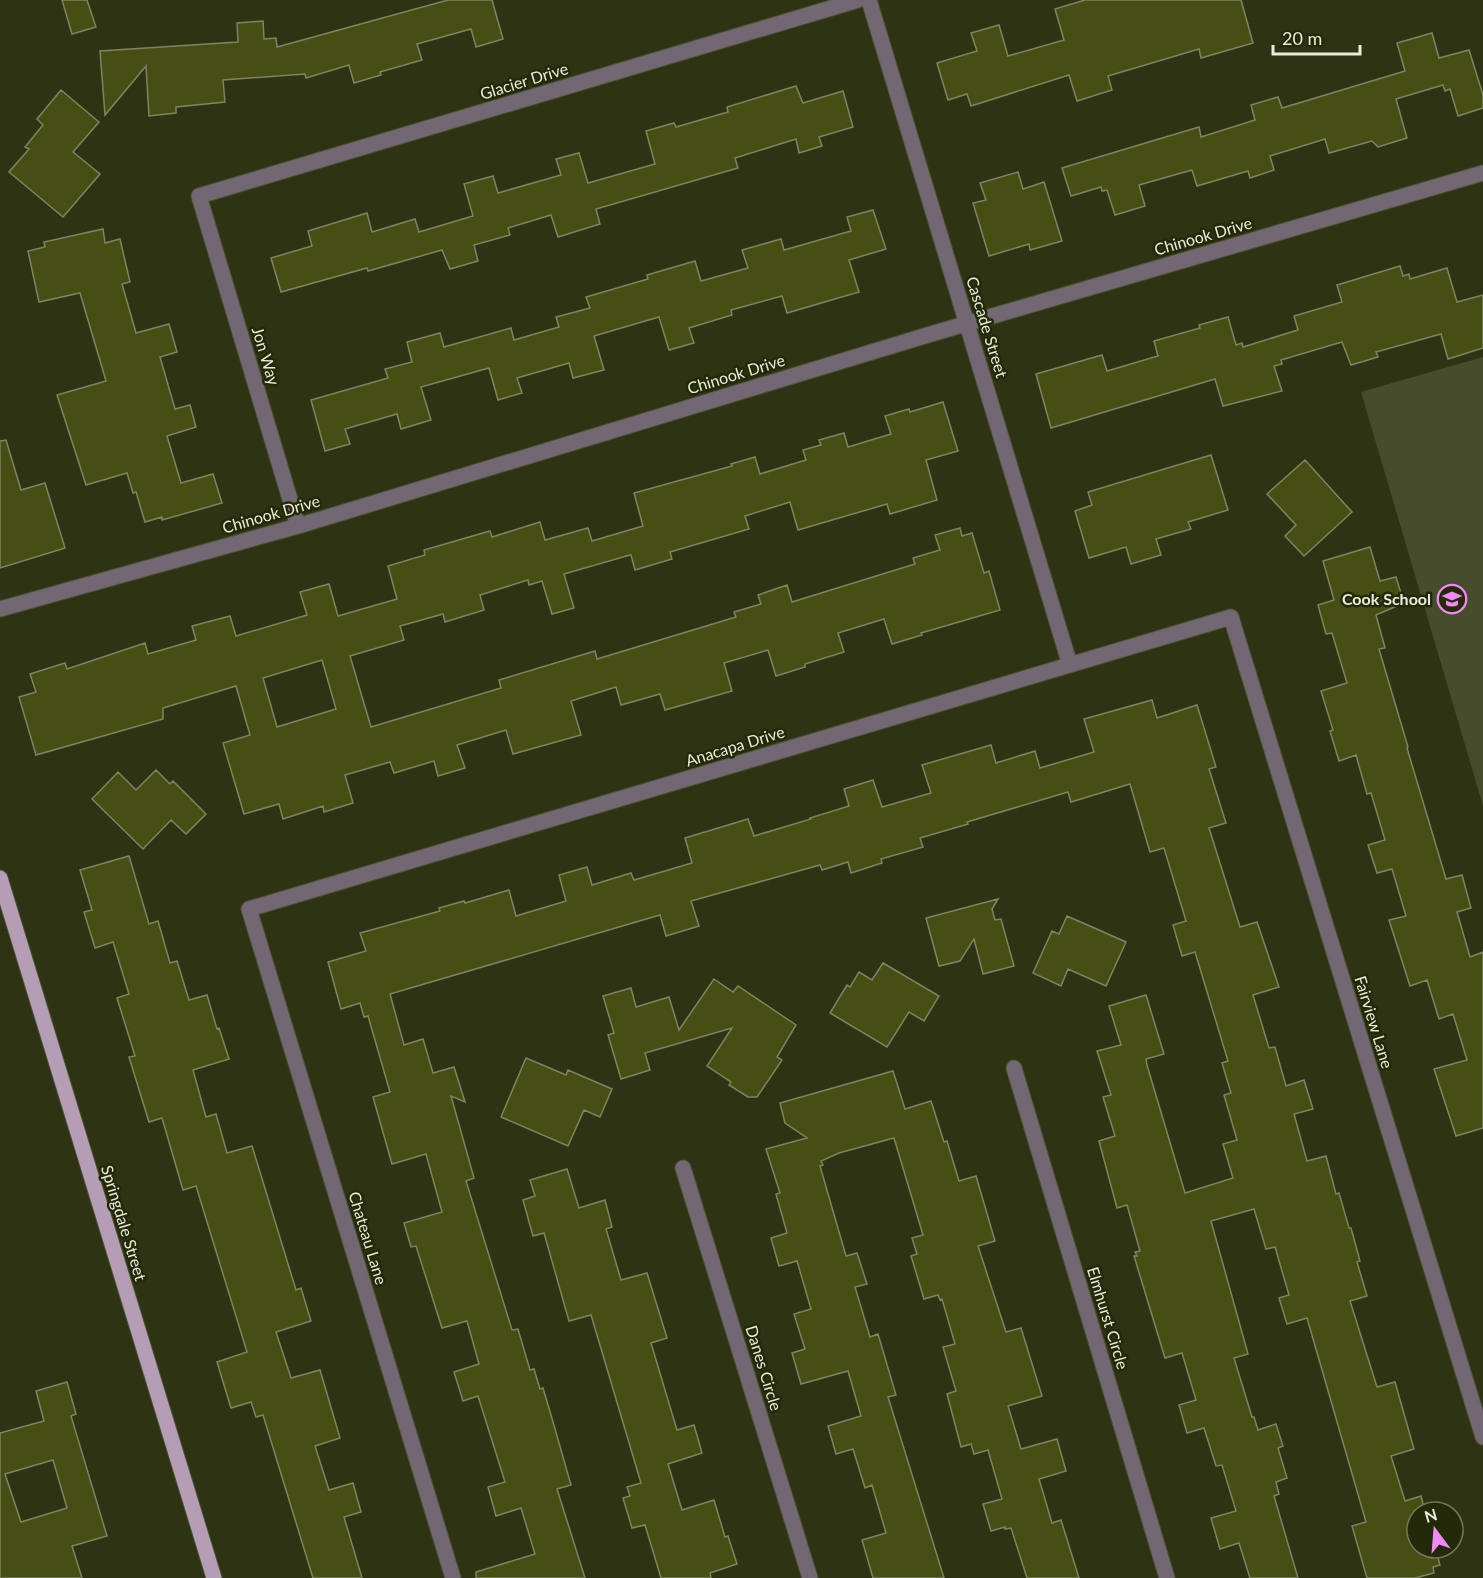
<svg xmlns="http://www.w3.org/2000/svg" width="1483" height="1578" font-family="Lato,sans-serif">
<style>
.green{fill:#474c2d}
.building{fill:#474e13;stroke:#7e8463;stroke-width:1.5;fill-rule:evenodd}
.lines{fill:none;stroke-linecap:round;stroke-linejoin:round}
.minor-casing{stroke:#4c5134;stroke-width:17}
.major-casing{stroke:#4c5134;stroke-width:17}
.minor{stroke:#726772;stroke-width:15}
.major{stroke:#b49db5;stroke-width:15}
.labels{text-anchor:middle;stroke-width:5;stroke-linejoin:round;paint-order:stroke}
.street-label{font-size:16px;fill:#e8ecda;stroke:#242909}
.poi-label{font-size:16px;font-weight:bold;fill:#e8ecda;stroke:#242909;text-anchor:end}
</style>
<rect width="100%" height="100%" fill="#2e3314"/>
<path class="green" d="M1483,357V806L1361,392Z"/>
<path class="building" d="M62,0H87L96,27L72,34Z
M448,0H492L503,39L476,47L471,29L417,44L422,60L380,72L381,75L354,83L349,65L306,78L305,74L223,80L225,102L176,107V113L149,116L146,66L105,115L100,51L238,42L237,23L263,21L264,39L276,38L277,47Z
M1085,0H1241L1253,43L1201,58L1199,49L1108,76L1112,90L1077,101L1069,75L971,106L967,94L948,100L937,63L977,51L971,33L999,25L1008,56L1064,40L1055,9Z
M1432,33L1439,58L1469,50L1483,95V108L1458,116L1450,89L1445,91L1443,85L1396,99L1407,138L1378,147L1372,141L1329,153L1325,139L1270,156L1274,170L1250,178L1248,171L1197,186L1192,170L1139,185L1145,206L1115,215L1107,190L1102,191L1101,187L1071,196L1062,168L1199,127L1201,137L1255,120L1251,105L1278,97L1282,108L1405,71L1397,43Z
M796,86L803,103L843,91L853,127L819,137L822,146L799,153L796,139L735,158L738,168L596,209L600,224L558,237L551,215L508,228L510,235L474,245L478,261L450,269L442,250L368,271L367,268L281,292L271,258L312,246L308,231L367,213L372,232L415,219L419,232L473,216L464,184L493,176L498,193L561,175L556,159L579,153L588,183L655,164L646,131L674,123L676,127L728,112L727,107Z
M61,90L99,122L73,152L100,174L63,217L9,172L29,149L25,147L43,125L37,119Z
M1018,172L1023,189L1044,182L1062,241L1030,250L1029,244L989,256L973,203L986,200L980,183Z
M873,210L886,249L849,260L859,292L787,313L782,296L731,310L732,315L689,328L694,343L669,350L659,317L594,336L604,370L573,378L569,363L517,378L522,393L498,400L489,368L421,387L431,420L401,429L397,414L345,429L350,444L325,451L311,400L388,378L385,369L412,362L407,342L440,333L444,347L511,328L514,340L559,327L556,317L590,308L586,297L648,279L647,275L695,261L701,281L748,268L742,250L781,239L784,250L851,231L847,217Z
M103,229L105,243L120,239L130,282L122,284L136,333L169,324L177,352L160,357L175,409L190,405L196,427L167,436L181,483L213,474L222,503L162,520V517L145,522L136,492L133,493L127,473L86,485L57,395L106,381L80,293L39,302L28,251L45,247L44,242Z
M1400,266L1403,276L1409,274L1410,279L1447,268L1457,302L1483,295V348L1448,359L1441,334L1376,352L1378,357L1351,365L1342,342L1281,360L1282,364L1274,366L1282,391L1223,406L1215,379L1051,428L1036,374L1102,355L1107,371L1158,356L1154,341L1200,328L1199,325L1228,317L1236,345L1242,343L1243,347L1298,330L1294,316L1342,302L1337,285Z
M943,402L958,451L926,460L937,500L890,514L887,504L798,530L790,502L745,516L749,529L670,552L672,559L635,570L631,555H630L564,574L574,608L552,614L542,581L529,585L528,580L480,595L484,610L445,622L443,614L400,626L404,640L350,656L371,727L501,688L499,680L595,651L597,659L736,617L734,612L761,604L758,595L787,585L792,602L915,564L913,558L940,550L935,535L960,528L962,536L972,533L984,573L989,571L1000,610L921,633L922,635L892,644L884,619L838,633L844,652L805,664V667L776,676L768,650L724,663L732,691L665,710L660,694L621,705L616,687L571,701L581,735L513,754L506,730L457,745L465,768L438,776L434,761L394,773L390,762L345,775L353,803L324,812L323,806L283,819L279,804L244,814L223,743L250,735L236,686L163,708V719L36,755L19,697L36,692L30,674L65,663L67,669L145,643L148,654L196,640L192,626L230,616L236,636L307,615L300,592L329,584L338,616L397,599L388,566L425,555L424,550L490,531L492,537L540,522L545,540L588,528L592,541L643,526L634,493L732,466L731,464L755,457L760,474L806,460L803,450L821,445L819,440L844,433L848,447L891,434L885,416L909,409L910,412ZM322,660L336,709L277,727L263,678Z
M6,440L21,490L45,483L65,548L0,568V441Z
M1211,455L1228,510L1188,522L1191,529L1156,539L1161,555L1131,564L1126,547L1089,558L1075,511L1092,505L1088,492Z
M1305,460L1352,512L1304,556L1285,536L1296,525L1267,494Z
M1370,547L1380,581L1396,577L1404,603L1376,615L1385,648L1379,649L1408,747L1407,748L1446,879L1462,875L1471,908L1457,912L1470,957L1483,952V1128L1456,1136L1434,1069L1467,1060L1453,1014L1439,1019L1427,980L1410,986L1389,920L1406,916L1392,869L1377,873L1368,845L1385,840L1371,793L1367,794L1356,755L1339,761L1330,731L1333,730L1321,691L1347,683L1332,633L1326,634L1318,605L1334,600L1323,561Z
M1152,700L1157,718L1197,705L1216,767L1209,769L1226,823L1209,828L1240,927L1257,922L1279,987L1253,995L1269,1048L1275,1047L1286,1086L1304,1080L1313,1109L1294,1114L1307,1161L1326,1156L1336,1194L1339,1193L1349,1228H1351L1360,1261L1357,1262L1367,1296L1350,1301L1377,1387L1395,1382L1414,1449L1391,1456L1405,1501L1421,1496L1425,1512H1417V1548H1435L1440,1565L1433,1567L1434,1573L1415,1578H1367L1352,1526L1366,1522L1307,1318L1287,1324L1279,1298L1289,1295L1275,1247L1266,1249L1254,1209L1211,1221L1248,1354L1234,1358L1252,1417H1254L1258,1430L1276,1424L1283,1446L1278,1448L1287,1478L1276,1482L1279,1494L1274,1496L1298,1578H1250L1239,1543L1220,1549L1211,1518L1236,1511L1222,1465L1216,1466L1204,1428L1187,1433L1179,1405L1196,1400L1182,1353L1165,1358L1134,1256H1137L1135,1252L1140,1251L1127,1205L1117,1208L1099,1141L1115,1136L1103,1097L1111,1095L1097,1051L1121,1045L1109,1006L1146,995L1164,1054L1146,1059L1147,1065L1185,1193L1233,1178L1223,1144L1237,1140L1224,1095L1231,1093L1222,1063L1228,1061L1195,952L1182,956L1173,925L1186,921L1164,848L1150,852L1130,784L1071,802L1068,792L967,822L968,824L920,838L923,847L881,859L882,863L851,873L848,862L822,870L820,865L691,901L699,926L666,936L660,915L390,994L404,1045L423,1039L433,1073L454,1067L465,1102L451,1096L474,1178L466,1181L512,1330L518,1329L530,1370L534,1369L540,1389L543,1388L551,1415L571,1485L557,1489L585,1578H476V1572L535,1554L521,1508L496,1516L488,1487L505,1482L478,1396L463,1401L454,1372L479,1364L467,1321L442,1328L416,1246L411,1247L404,1223L442,1212L426,1154L392,1164L373,1097L390,1092L368,1016L364,1017L360,1003L341,1009L328,962L366,951L360,933L440,911L439,908L464,901L465,903L509,890L516,916L566,901L559,875L587,867L592,885L631,873L634,880L692,863L685,838L748,819L754,836L811,819L810,818L849,806L844,789L873,780L882,807L931,793L922,765L991,745L996,763L1035,751L1040,768L1094,752L1084,719Z
M156,770L170,784L173,781L206,814L186,834L171,820L143,849L92,799L118,772L136,790Z
M129,856L149,924L158,921L170,963L177,961L189,1000L207,995L217,1029L219,1028L229,1059L193,1070L206,1117L216,1114L227,1153L252,1146L296,1290L301,1288L311,1321L276,1332L291,1378L320,1370L340,1438L315,1446L329,1490L353,1483L361,1512L344,1517L362,1578H313L263,1415L256,1417L251,1402L231,1408L217,1362L247,1352L196,1186L183,1190L162,1118L149,1122L129,1057L135,1056L117,998L129,994L113,942L95,948L84,912L92,910L80,870Z
M998,899L992,909L995,920L1001,919L1014,966L983,974L974,939L960,961L939,966L926,918Z
M1067,916L1126,942L1106,986L1068,969L1061,986L1033,973L1052,931L1059,934Z
M883,963L939,996L924,1021L909,1012L887,1047L830,1013L847,985L850,987L859,972L872,980Z
M714,979L733,992L738,986L796,1025L777,1057L782,1060L757,1097H748L729,1085L731,1082L707,1066L732,1028L645,1053L650,1070L621,1079L608,1035L614,1033L603,996L631,988L636,1007L669,997L679,1030Z
M526,1058L566,1075L568,1070L612,1089L600,1117L584,1110L568,1146L501,1117Z
M893,1071L905,1109L931,1101L944,1142L947,1141L959,1181L976,1176L995,1241L978,1246L1006,1332L1021,1328L1042,1396L1008,1406L1021,1449L1057,1439L1066,1471L1039,1479L1052,1523L1061,1520L1079,1578H1027L1011,1528L1005,1529V1527L991,1531L983,1504L1002,1499L988,1450L974,1454L971,1444L961,1447L947,1394L956,1391L943,1347L955,1344L942,1299L940,1300L938,1295L924,1299L911,1256L917,1254L912,1238L923,1235L894,1138L839,1153L821,1161L823,1165L820,1166L846,1256L857,1253L867,1284L855,1287L870,1337L878,1334L896,1395L888,1397L944,1578H873L862,1540L886,1533L872,1485L865,1488L853,1449L836,1454L828,1426L861,1416L848,1371L801,1384L792,1353L805,1349L794,1314L811,1309L797,1261L779,1266L771,1238L787,1233L776,1194L780,1193L766,1149L807,1138L785,1123L780,1103Z
M567,1169L579,1208L605,1200L612,1227L606,1229L621,1280L647,1273L667,1338L651,1343L665,1390L677,1430L694,1425L702,1453L668,1464L682,1510L714,1500L725,1537L728,1536L737,1564L710,1573L711,1578H661L645,1525L632,1528L623,1498L630,1496L627,1487L641,1483L591,1315L569,1321L544,1233L533,1236L523,1200L535,1196L530,1180Z
M67,1382L76,1414L71,1416L107,1536L72,1546L82,1578H0V1433L44,1421L36,1391ZM53,1460L67,1508L21,1522L5,1474Z"/>
<g class="lines">
<g class="minor-casing">
<path id="minor" d="M869,0L1070,665
M298,526L199,196L858,0
M0,609L298,526L931,334L1483,173
M1014,1068L1167,1578
M683,1168L810,1578
M453,1578L249,909L1231,617L1483,1437"/>
</g>
<g class="major-casing">
<path id="major" d="M0,878L214,1578"/>
</g>
<use href="#minor" class="minor"/>
<use href="#major" class="major"/>
</g>
<defs>
<g id="school-ring" transform="scale(1.5)"><circle r="9.5" fill="#242909" stroke="#f08bf5" stroke-width="1.5"/><path d="M0-5L7-2L0 1L-7-2ZM-4 1L0 2.5L4 1V4Q0 6-4 4Z" fill="#f08bf5"/></g>
</defs>
<g fill-rule="evenodd">
<use href="#school-ring" x="1452" y="599"/>
</g>
<g class="labels">
<g class="street-label">
<text transform="translate(524 81) rotate(-17)" y="6">Glacier Drive</text>
<text transform="translate(1203 236) rotate(-16)" y="6">Chinook Drive</text>
<text transform="translate(987 327) rotate(73)" y="6">Cascade Street</text>
<text transform="translate(266 356) rotate(73)" y="6">Jon Way</text>
<text transform="translate(736 374) rotate(-17)" y="6">Chinook Drive</text>
<text transform="translate(271 514) rotate(-16)" y="6">Chinook Drive</text>
<text transform="translate(735 746) rotate(-17)" y="6">Anacapa Drive</text>
<text transform="translate(1374 1022) rotate(73)" y="6">Fairview Lane</text>
<text transform="translate(124 1223) rotate(73)" y="6">Springdale Street</text>
<text transform="translate(368 1238) rotate(73)" y="6">Chateau Lane</text>
<text transform="translate(1108 1318) rotate(73)" y="6">Elmhurst Circle</text>
<text transform="translate(764 1368) rotate(73)" y="6">Danes Circle</text>
</g>
<g class="poi-label">
<text x="1431" y="605">Cook School</text>
</g>
</g>
<g transform="translate(1435 1530) rotate(344)"><circle r="28" fill="#242909" stroke="#72775d" stroke-width="1.5"/>
<path d="M0-4.5L10 22L0 15L-10 22Z" fill="#f08bf5"/>
<text y="-9" font-size="16" font-weight="bold" text-anchor="middle" fill="#e8ecda">N</text>
</g>
<path d="M1273 45v9h87v-9" fill="none" stroke="#e8ecda" stroke-width="3"/>
<text x="1282" y="45" font-size="18" fill="#e8ecda" stroke="#242909" stroke-width="4.5" paint-order="stroke">20 m</text>
</svg>
